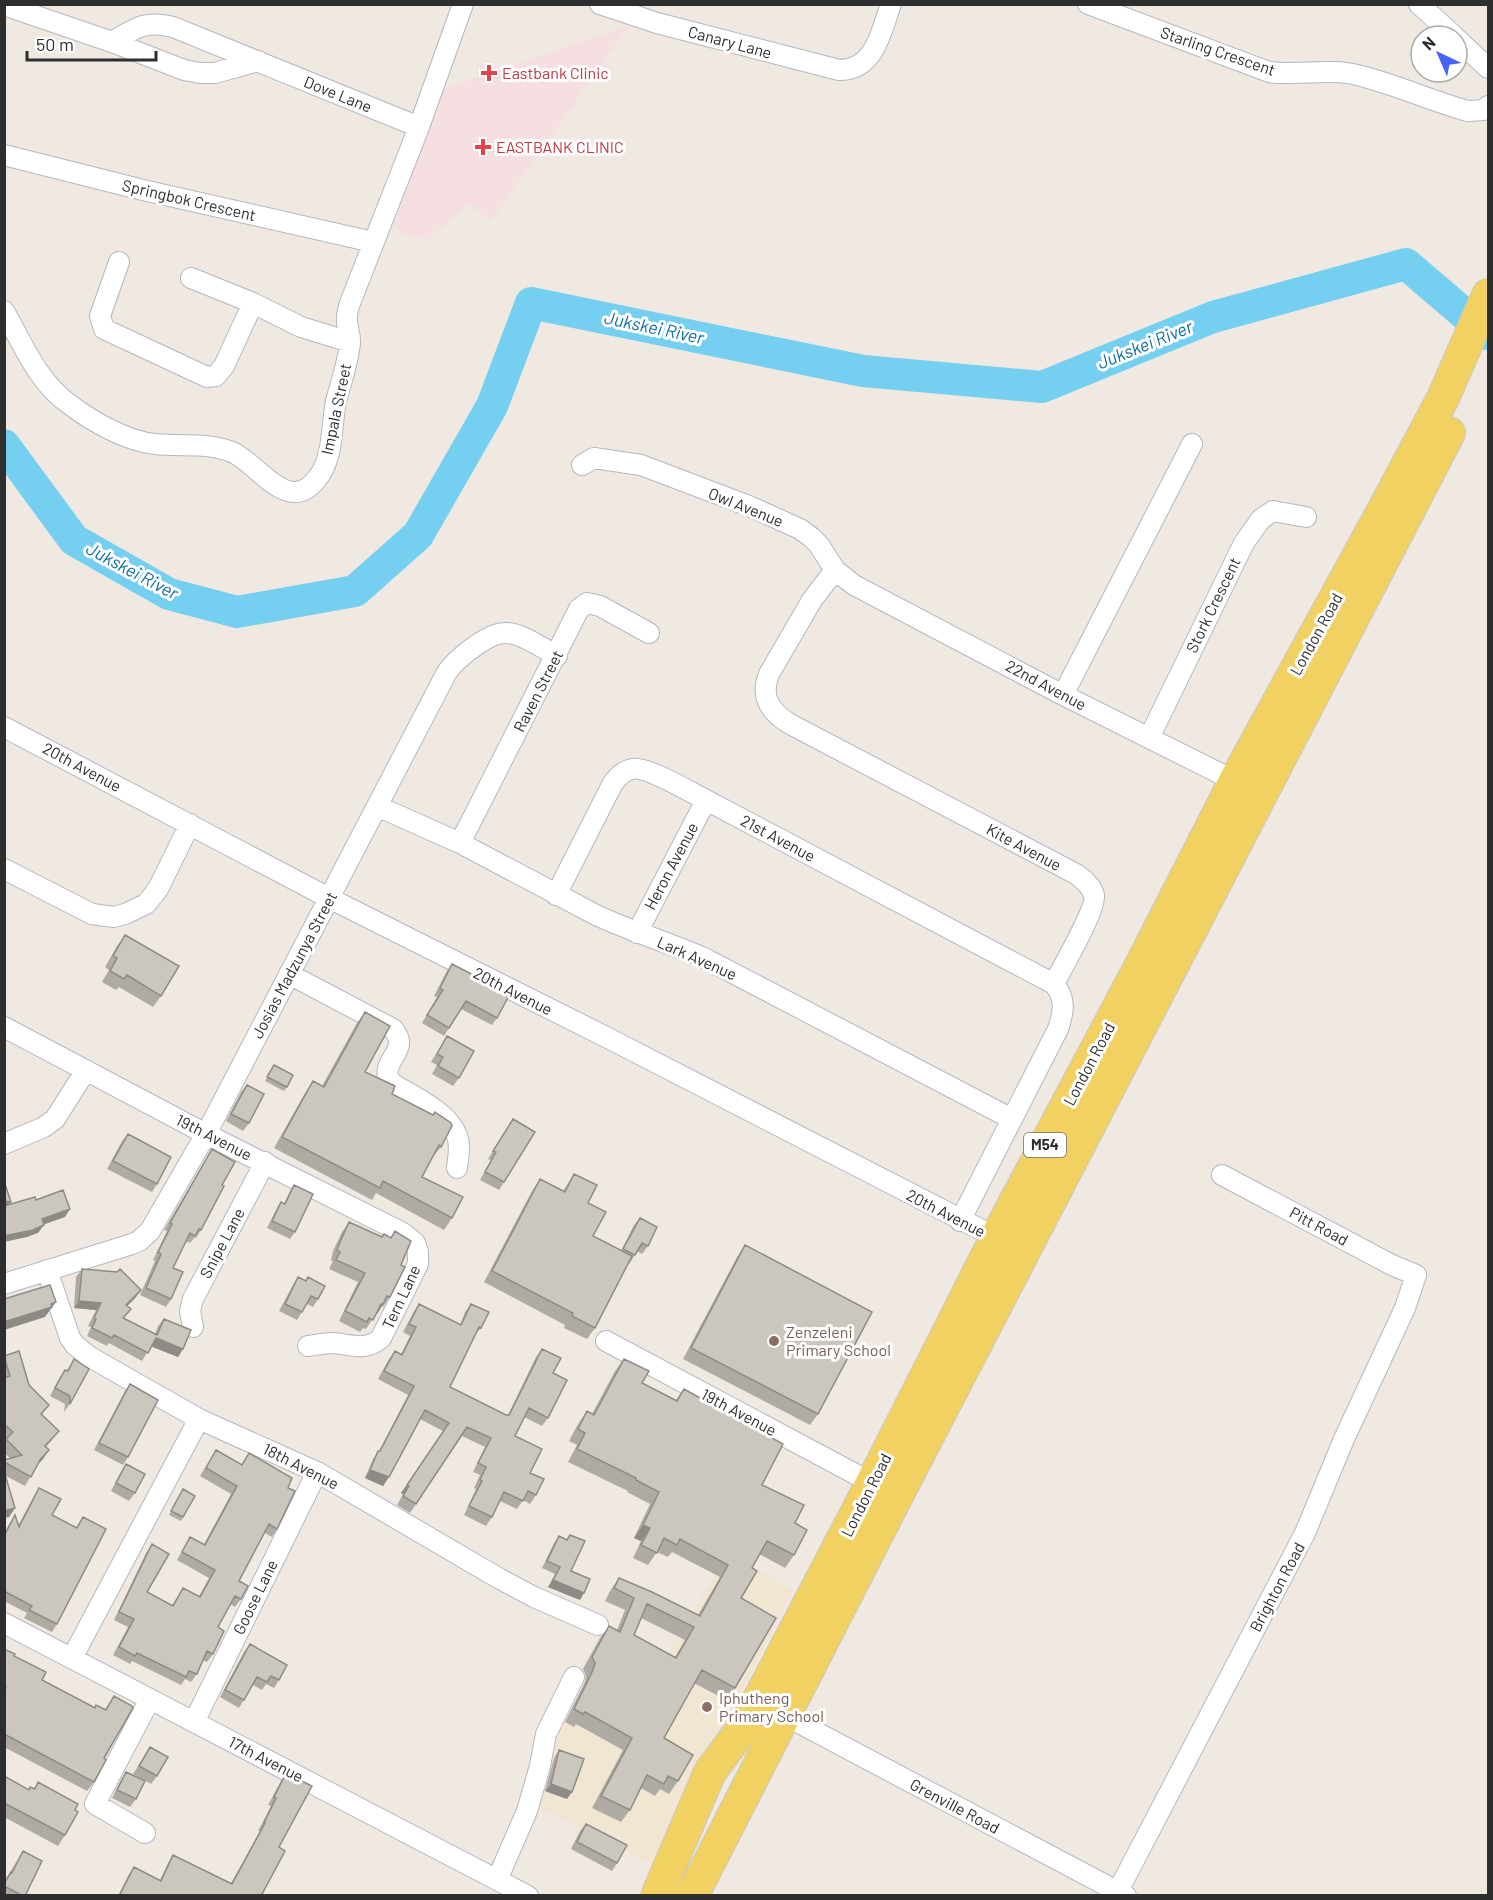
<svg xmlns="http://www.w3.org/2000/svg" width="1493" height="1900" font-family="Barlow,sans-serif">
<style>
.education{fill:#f0e6d1;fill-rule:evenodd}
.medical{fill:#f5dfe0}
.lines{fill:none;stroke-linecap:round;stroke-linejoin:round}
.river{stroke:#75cff0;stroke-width:32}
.minor-casing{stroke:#b4b7c1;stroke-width:22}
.primary-casing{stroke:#c9c9c9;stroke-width:34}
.minor{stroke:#fff;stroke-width:20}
.primary{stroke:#f2d163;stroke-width:32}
.wall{fill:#afaba4;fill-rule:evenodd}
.shaded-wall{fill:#8e8b86}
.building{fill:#cbc7bf;stroke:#8e8b86;stroke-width:1.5;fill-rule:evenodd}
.health-dot{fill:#e0444e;stroke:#fff;stroke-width:2}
.education-dot{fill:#8d6e63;stroke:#fff;stroke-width:2}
.labels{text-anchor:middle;stroke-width:6;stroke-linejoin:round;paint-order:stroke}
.shield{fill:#fff;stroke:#6d6d6d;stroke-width:1.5}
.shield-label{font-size:15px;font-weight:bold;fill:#2e2e2e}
.street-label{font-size:16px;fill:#2e2e2e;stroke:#fff}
.health-label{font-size:16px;fill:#be3a42;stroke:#fff;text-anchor:start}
.education-label{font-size:16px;fill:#785e54;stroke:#fff;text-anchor:start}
.water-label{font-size:18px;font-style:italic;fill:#0d6fa3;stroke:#fff}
</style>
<rect width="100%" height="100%" fill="#efe9e1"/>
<path class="education" d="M728,1553L793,1590L655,1866L531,1804L555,1716L601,1632L663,1662ZM727,1563L637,1783L613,1769ZM600,1638L574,1727L557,1717ZM554,1758L567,1799L542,1790ZM685,1768L670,1794L660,1788L655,1796L645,1791ZM605,1783L633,1797L592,1808Z"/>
<path class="medical" d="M630,25L491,221L469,204L427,240L404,235L394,224L442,89Z"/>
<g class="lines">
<path class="river" d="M4,445L74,540L169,594L237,612L355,591L418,535L492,406L531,303L863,371L1042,387L1213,317L1406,264L1488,334"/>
<g class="minor-casing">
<path id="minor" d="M600,4L657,23L839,70C875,70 881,32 891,4
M1088,4L1269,72C1298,76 1328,68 1357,75C1395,84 1431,101 1468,111L1484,110L1488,106
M1419,4L1454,36
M4,5L112,42L184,70L200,73H215L258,61
M1457,39L1488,68
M112,42C136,28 144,20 173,27L419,127
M4,155L143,190L373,242
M119,262L100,316L104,329L207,377L216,376L224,366L253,303
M191,278L253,303L301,327L350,342
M4,311C23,344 37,381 69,404C93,422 126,441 155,444C182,447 207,442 232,452C258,463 287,515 316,480C334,460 331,426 336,401C341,382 348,363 350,343C351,336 347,328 347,321C346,315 348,309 350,303L419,127L463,4
M582,465L594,458L641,465L749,506L800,529L811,537L819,545L835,570L854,585L1063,695L1243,785
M835,570L812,600L769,674C760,697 770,712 790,724L1076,874C1083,879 1091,885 1094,895C1097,908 1062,968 1054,984C1066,998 1064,1012 1058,1029L960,1221
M1063,695L1192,444
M4,727L329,898L608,1038L1005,1242
M1149,738L1244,543L1261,519L1273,511L1306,517
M377,806L460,843L598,916C633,932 670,943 706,959L1012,1119
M460,843L579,609L587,603L600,606L649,633
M4,869L92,914L114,917L125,914L146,904L158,889L190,824
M556,895L613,783C618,777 623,771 632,769C645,765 692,793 706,800L1054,984
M637,933L706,800
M289,974L393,1029C411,1050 383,1058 388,1078L393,1084C413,1096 450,1113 457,1136C461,1146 458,1158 457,1168
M4,1027L206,1134L403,1233L415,1243L418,1252V1264L381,1338C366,1352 350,1344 333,1343C325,1343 316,1345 308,1346
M4,1144L44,1127L55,1119L86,1070
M47,1270L70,1338L75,1345L90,1357L199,1419L317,1472L500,1579L534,1597L598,1625
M4,1284L132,1244L139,1241L150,1231L206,1134L447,672C457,658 488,633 505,633C520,632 544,649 557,656
M193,1327L190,1311L193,1299L265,1162
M606,1341L872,1483
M4,1623L528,1896
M72,1658L199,1419
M784,1715L1126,1896
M194,1722L317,1472
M145,1833L95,1804L150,1699
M497,1880L527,1811L540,1766L546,1734L574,1677
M1118,1891L1305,1533L1344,1439L1405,1308L1416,1275L1392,1265L1222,1175"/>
</g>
<g class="primary-casing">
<path id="primary" d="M657,1896L710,1772L746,1724L872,1483L996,1238L1141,965L1235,781L1384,509L1443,398L1488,295
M692,1896L900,1490L1449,433"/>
</g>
<use href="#minor" class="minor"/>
<use href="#primary" class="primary"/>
</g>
<path class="wall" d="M125,935L161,996L153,1007L119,987L116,990L102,982L109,970L105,967L117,946Z
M452,964L497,1018L492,1025L461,1009L444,1036L422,1023L437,997L434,996L447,971Z
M365,1012V1072L392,1094L441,1147L432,1158L422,1177L452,1218L444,1230L376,1193L372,1200L274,1148L305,1093L313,1081L322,1086L357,1023Z
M447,1036L459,1078L453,1086L432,1074L437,1065L431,1062Z
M274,1065L287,1087L284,1091L265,1081Z
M247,1085L249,1123L243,1131L226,1121L241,1092Z
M513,1119L504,1182L499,1190L480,1180L491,1160L488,1159Z
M128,1134L157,1184L152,1192L107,1169L122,1141Z
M212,1149L222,1185L201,1230L196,1238L195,1237L190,1243L186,1241L173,1268L171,1299L166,1307L140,1295L155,1261L153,1260L167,1231L164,1230Z
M574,1174L588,1203L593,1236L621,1251L634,1225L640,1218L648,1246L642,1254L637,1251L630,1263L629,1262L595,1328L587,1339L564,1328L565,1325L484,1282L532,1191L540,1179L563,1191Z
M294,1185L295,1232L290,1239L267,1228L276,1210L281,1202L284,1204L289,1193Z
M349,1222L382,1237L384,1234L390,1238L395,1231L401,1265L390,1297L383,1307L382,1306L377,1314H376L366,1329L363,1328L360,1332L339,1321L358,1282L329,1269L333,1261L331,1260L333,1251L342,1232Z
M745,1245L818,1414L810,1425L683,1359L737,1257Z
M82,1269L136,1297L127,1306L124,1318L155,1334L158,1326L164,1319L183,1349L178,1357L151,1346L142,1361L109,1343L107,1346L87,1336L91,1327L88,1326L96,1310L74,1308L76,1277Z
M298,1277L305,1281L308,1277L318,1299L313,1307L307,1304L297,1320L279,1311L293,1285Z
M419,1304L460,1325L465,1312L471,1304L481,1328L474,1336L450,1387L506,1415H508L536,1357L542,1349L553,1373L548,1418L542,1426L524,1417L515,1436L530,1473L536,1495L530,1504L523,1500L517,1509L500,1501L492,1517L486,1526L464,1515L476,1489L474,1488L480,1475L473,1472L485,1447L462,1436L410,1513L397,1505L403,1494L401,1493L443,1431L420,1419L383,1486L365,1478L373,1459L379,1451L408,1395L378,1379L389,1359L395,1351L401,1354L410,1336L403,1332L413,1313Z
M4,1356L29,1385L43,1415L59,1431L46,1447L43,1459L37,1465L25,1486L6,1476L15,1508L9,1517L4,1518V1460L10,1458L4,1453V1441L5,1440L4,1439Z
M74,1359L70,1404L64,1412L65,1404L50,1396L60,1377L65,1370H67Z
M624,1359L642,1383L676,1400L684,1389L762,1485L795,1523L794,1555L785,1568L759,1554L752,1568L741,1598L735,1688L726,1700L694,1683L664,1738L678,1781L669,1794L660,1789L655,1796L641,1788L630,1810L621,1822L592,1808L623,1750L576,1724L574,1727L565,1722L585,1682L586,1676L583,1669L600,1638L609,1626L617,1630L625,1610L605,1601L610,1591L619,1578L698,1615L720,1577L672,1552L668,1557L657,1552L648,1565L633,1558L641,1541L634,1538L650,1504L627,1492L628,1491L568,1462L577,1445L569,1441L578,1424L587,1411L592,1414L615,1371ZM641,1618L685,1640L675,1657L634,1635Z
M130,1384L128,1457L123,1465L94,1450L125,1391Z
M216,1450L242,1465L249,1453L288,1488L277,1529L272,1537L265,1533L239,1581L241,1599L235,1607L230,1604L218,1627L213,1654L207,1662L203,1660L197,1674L191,1682L185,1679L181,1685L132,1661L130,1664L113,1655L128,1627L114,1620L146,1553L152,1544L147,1592L172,1605L183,1588L199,1596L209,1578L177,1560L190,1537L204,1544L231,1494L200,1476Z
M126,1464L135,1493L129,1501L111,1491L121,1472Z
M39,1488L52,1515L76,1528L83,1517L57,1624L52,1632L24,1618L27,1613L4,1601V1533L15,1515L18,1526L34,1496Z
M183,1489V1517L181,1521L169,1515Z
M570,1535L571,1571L580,1600L548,1587L555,1574L542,1568L554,1543L559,1536L566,1540Z
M250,1644L279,1680L274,1688L266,1684L262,1690L253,1685L239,1708L220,1697L244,1652Z
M4,1649L42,1680L95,1707L105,1709L114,1696L104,1758L94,1782L87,1791L4,1747Z
M150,1747L157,1776L151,1784L133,1774Z
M559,1750L567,1799L545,1791L554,1758Z
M126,1772L136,1799L130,1807L112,1798L121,1780Z
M286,1773L279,1847L261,1896H118L129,1874L134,1867L160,1880L168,1863L173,1855L231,1883L260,1831H258L271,1806L268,1805L281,1781Z
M4,1776L28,1789L34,1788L38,1782L75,1810L65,1835L58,1846L4,1817Z
M586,1824L617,1863L612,1871L571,1849L580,1831Z
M23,1851L25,1896H4V1882Z"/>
<path class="shaded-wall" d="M4,1201L11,1202L5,1210H4Z
M70,1209L65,1217L37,1227L42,1219Z
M44,1225L38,1233L27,1237L4,1242V1236Z
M141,1290L136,1297L121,1312L126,1305Z
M79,1301L101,1303L96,1310L74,1308Z
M56,1302L45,1317L4,1330V1322Z
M381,1304H383L377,1314L374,1313Z
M156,1338L183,1349L178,1357L150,1346Z
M49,1450L43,1459L34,1468L40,1460Z
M370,1470L389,1477L383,1486L365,1478Z
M407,1485L409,1486L403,1494L401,1493Z
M15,1508L9,1517L4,1518V1511Z
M643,1525L650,1528L641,1541L634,1538Z
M553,1580L584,1593L580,1600L548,1587Z
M551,1784L572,1792L567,1799L545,1791Z"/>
<path class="building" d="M125,935L179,966L161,996L127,975L124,979L110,971L117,958L113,956Z
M452,964L510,994L497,1018L466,1001L449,1028L427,1015L443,990L440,988Z
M365,1012L390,1026L365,1072L395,1086L392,1094L433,1115L435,1112L451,1123L452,1126L441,1147L439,1145L422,1177L463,1197L452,1218L383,1181L380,1188L282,1137L313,1081L324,1087Z
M447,1036L474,1051L459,1078L438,1066L443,1057L437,1054Z
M274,1065L293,1075L287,1087L267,1077Z
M247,1085L264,1094L249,1123L231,1114Z
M513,1119L535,1132L504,1182L485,1172L496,1152L493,1151Z
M128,1134L171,1157L157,1184L113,1161Z
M212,1149L235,1162L222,1185L224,1186L201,1230L199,1229L195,1236L190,1233L173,1268L183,1272L171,1299L146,1288L161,1254L158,1252L172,1224L170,1223Z
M574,1174L597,1185L588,1203L606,1212L593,1236L632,1256L595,1328L572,1316L573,1313L492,1271L540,1179L565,1192Z
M4,1181L11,1202L4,1201Z
M294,1185L313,1194L295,1232L272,1221L281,1202L285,1204Z
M63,1190L70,1209L42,1219L44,1225L33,1230L4,1236V1206L35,1197L36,1200Z
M640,1218L657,1227L648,1246L642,1243L635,1255L623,1249Z
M349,1222L382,1237L384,1234L391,1238L395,1231L411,1241L401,1265L405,1267L390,1297L387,1296L383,1304H381L373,1320L369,1318L367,1322L345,1311L365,1273L336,1260L340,1252L337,1250L340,1242Z
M745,1245L872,1312L818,1414L691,1348Z
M82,1269L117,1272L120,1269L141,1290L126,1305L131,1309L123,1318L157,1335L164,1319L191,1330L183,1349L156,1338L148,1353L114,1335L112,1338L92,1328L96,1319L94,1318L101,1303L79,1301Z
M298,1277L306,1281L308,1277L325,1286L318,1299L311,1296L302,1312L285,1304Z
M50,1285L56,1302L51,1304L52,1307L4,1322V1299Z
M419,1304L461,1325L471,1304L489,1312L481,1328L479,1327L450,1387L506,1415H509L542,1349L561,1358L553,1373L567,1380L548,1418L529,1408L515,1436L542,1449L530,1473L544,1479L536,1495L528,1491L523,1501L504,1492L492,1517L469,1506L482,1481L480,1480L486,1467L478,1463L491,1438L467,1427L416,1504L403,1496L409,1486L407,1485L449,1423L425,1410L389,1477L370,1470L378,1451H380L414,1386L384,1371L395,1351L402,1355L416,1327L409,1324Z
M19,1351L29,1385L49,1405L41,1414L59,1431L45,1446L49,1450L40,1460L31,1477L4,1462V1460L22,1455L6,1439L13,1432L4,1424V1378L10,1376L4,1356Z
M74,1359L89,1369L70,1404V1396L55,1388L65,1370L68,1371Z
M624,1359L649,1371L642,1383L677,1401L684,1389L783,1444L762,1485L804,1505L795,1523L807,1530L794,1555L767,1541L752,1568L757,1571L741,1598L776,1618L735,1688L702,1670L664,1738L693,1755L678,1781L668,1776L664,1784L647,1775L630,1810L601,1796L632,1738L585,1712L583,1714L574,1709L593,1670L595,1663L592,1657L609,1626L620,1632L634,1598L614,1588L619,1578L652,1592L700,1616L728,1565L680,1539L677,1545L664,1538L657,1553L641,1545L650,1528L643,1525L659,1492L636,1480V1478L577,1449L585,1433L578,1429L587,1411L594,1415ZM647,1604L694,1627L676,1658L634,1635Z
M130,1384L158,1400L128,1457L99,1443Z
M216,1450L242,1465L249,1453L292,1478L288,1488L295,1491L277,1529L269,1524L239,1581L248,1586L241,1599L235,1596L218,1627L224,1631L213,1654L207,1651L197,1674L189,1671L186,1677L137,1653L135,1656L119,1647L134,1619L119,1612L152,1544L169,1554L147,1592L173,1606L183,1588L200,1597L215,1570L182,1552L190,1537L205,1545L237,1486L206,1468Z
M126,1464L145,1474L135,1493L116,1483Z
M4,1471L15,1508L4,1511Z
M39,1488L61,1499L52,1515L77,1528L83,1517L106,1529L57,1624L29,1610L32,1606L4,1591V1536L15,1515L19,1527Z
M183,1489L195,1496L183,1517L171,1511Z
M570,1535L585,1541L571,1571L590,1579L584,1593L553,1580L560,1567L547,1561L559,1536L567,1540Z
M250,1644L287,1665L279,1680L271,1676L267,1682L257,1677L244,1700L225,1690Z
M4,1649L15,1654L14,1656L46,1672L42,1680L95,1708L96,1705L106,1710L114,1696L132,1706L133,1708L104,1758L106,1760L94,1782L4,1734V1691L6,1687L4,1686Z
M150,1747L168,1757L157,1776L139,1766Z
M559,1750L584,1759L572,1792L551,1784Z
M126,1772L145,1781L136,1799L117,1790Z
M286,1773L312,1786L279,1847L285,1851L261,1896H119L134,1867L161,1881L173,1855L232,1884L265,1823H264L276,1798L274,1797Z
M4,1776L29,1790L30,1787L35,1789L38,1782L78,1804L75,1810L78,1812L65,1835L4,1803Z
M586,1824L627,1845L617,1863L577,1842Z
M23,1851L42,1861L25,1896H23L4,1886V1884L11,1872L12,1873Z"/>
<g class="health-dot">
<path d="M486 64h6v6h6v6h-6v6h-6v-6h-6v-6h6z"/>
<path d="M480 138h6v6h6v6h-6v6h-6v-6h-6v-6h6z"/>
</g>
<g class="education-dot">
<circle cx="774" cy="1341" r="6"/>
<circle cx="707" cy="1707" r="6"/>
</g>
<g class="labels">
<rect class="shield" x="1024" y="1133" width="42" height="24" rx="4.5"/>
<g class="shield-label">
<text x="1045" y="1150">M54</text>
</g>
<g class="street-label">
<text transform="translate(730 42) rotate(15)" y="6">Canary Lane</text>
<text transform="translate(1218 51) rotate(19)" y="6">Starling Crescent</text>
<text transform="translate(338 94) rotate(22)" y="6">Dove Lane</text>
<text transform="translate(189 200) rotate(13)" y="6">Springbok Crescent</text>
<text transform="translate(336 409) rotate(-78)" y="6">Impala Street</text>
<text transform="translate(746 507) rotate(22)" y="6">Owl Avenue</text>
<text transform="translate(1213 605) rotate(-64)" y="6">Stork Crescent</text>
<text transform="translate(1316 634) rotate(-61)" y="6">London Road</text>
<text transform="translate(1046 685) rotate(28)" y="6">22nd Avenue</text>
<text transform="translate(538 691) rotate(-63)" y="6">Raven Street</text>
<text transform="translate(82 767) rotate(28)" y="6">20th Avenue</text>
<text transform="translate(778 838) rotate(28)" y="6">21st Avenue</text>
<text transform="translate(1024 847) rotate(28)" y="6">Kite Avenue</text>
<text transform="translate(671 866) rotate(-62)" y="6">Heron Avenue</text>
<text transform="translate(697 958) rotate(24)" y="6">Lark Avenue</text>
<text transform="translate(294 965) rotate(-62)" y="6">Josias Madzunya Street</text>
<text transform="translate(513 991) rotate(27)" y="6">20th Avenue</text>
<text transform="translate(1089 1064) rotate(-62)" y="6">London Road</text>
<text transform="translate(214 1137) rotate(27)" y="6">19th Avenue</text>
<text transform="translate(946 1213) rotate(27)" y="6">20th Avenue</text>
<text transform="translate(1319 1226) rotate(28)" y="6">Pitt Road</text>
<text transform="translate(222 1243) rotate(-62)" y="6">Snipe Lane</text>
<text transform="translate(401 1297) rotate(-65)" y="6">Tern Lane</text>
<text transform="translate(739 1412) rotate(28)" y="6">19th Avenue</text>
<text transform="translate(301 1466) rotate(27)" y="6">18th Avenue</text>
<text transform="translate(866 1495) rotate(-63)" y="6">London Road</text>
<text transform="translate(1277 1587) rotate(-62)" y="6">Brighton Road</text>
<text transform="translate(255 1597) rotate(-64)" y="6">Goose Lane</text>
<text transform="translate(266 1759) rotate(27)" y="6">17th Avenue</text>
<text transform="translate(955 1806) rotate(28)" y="6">Grenville Road</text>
</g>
<g class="health-label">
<text x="502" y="79">Eastbank Clinic</text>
<text x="496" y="153">EASTBANK CLINIC</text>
</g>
<g class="education-label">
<text x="786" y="1338">Zenzeleni<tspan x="786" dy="18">Primary School</tspan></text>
<text x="719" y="1704">Iphutheng<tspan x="719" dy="18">Primary School</tspan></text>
</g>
<g class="water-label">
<text transform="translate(654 328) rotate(12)" y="6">Jukskei River</text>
<text transform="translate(1145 345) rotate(-22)" y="6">Jukskei River</text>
<text transform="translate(132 571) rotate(28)" y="6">Jukskei River</text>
</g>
</g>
<rect width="1493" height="1900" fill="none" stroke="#2e2e2e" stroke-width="12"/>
<g transform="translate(1439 54) rotate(316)"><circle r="28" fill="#ffffff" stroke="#ababab" stroke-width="1.5"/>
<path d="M0-4.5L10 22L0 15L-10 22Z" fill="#4264fb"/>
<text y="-9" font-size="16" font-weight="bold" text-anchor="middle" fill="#2e2e2e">N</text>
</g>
<path d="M27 51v9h129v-9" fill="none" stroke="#2e2e2e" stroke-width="3"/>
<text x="36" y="51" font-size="18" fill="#2e2e2e" stroke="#ffffff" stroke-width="4.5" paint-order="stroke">50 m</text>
</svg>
